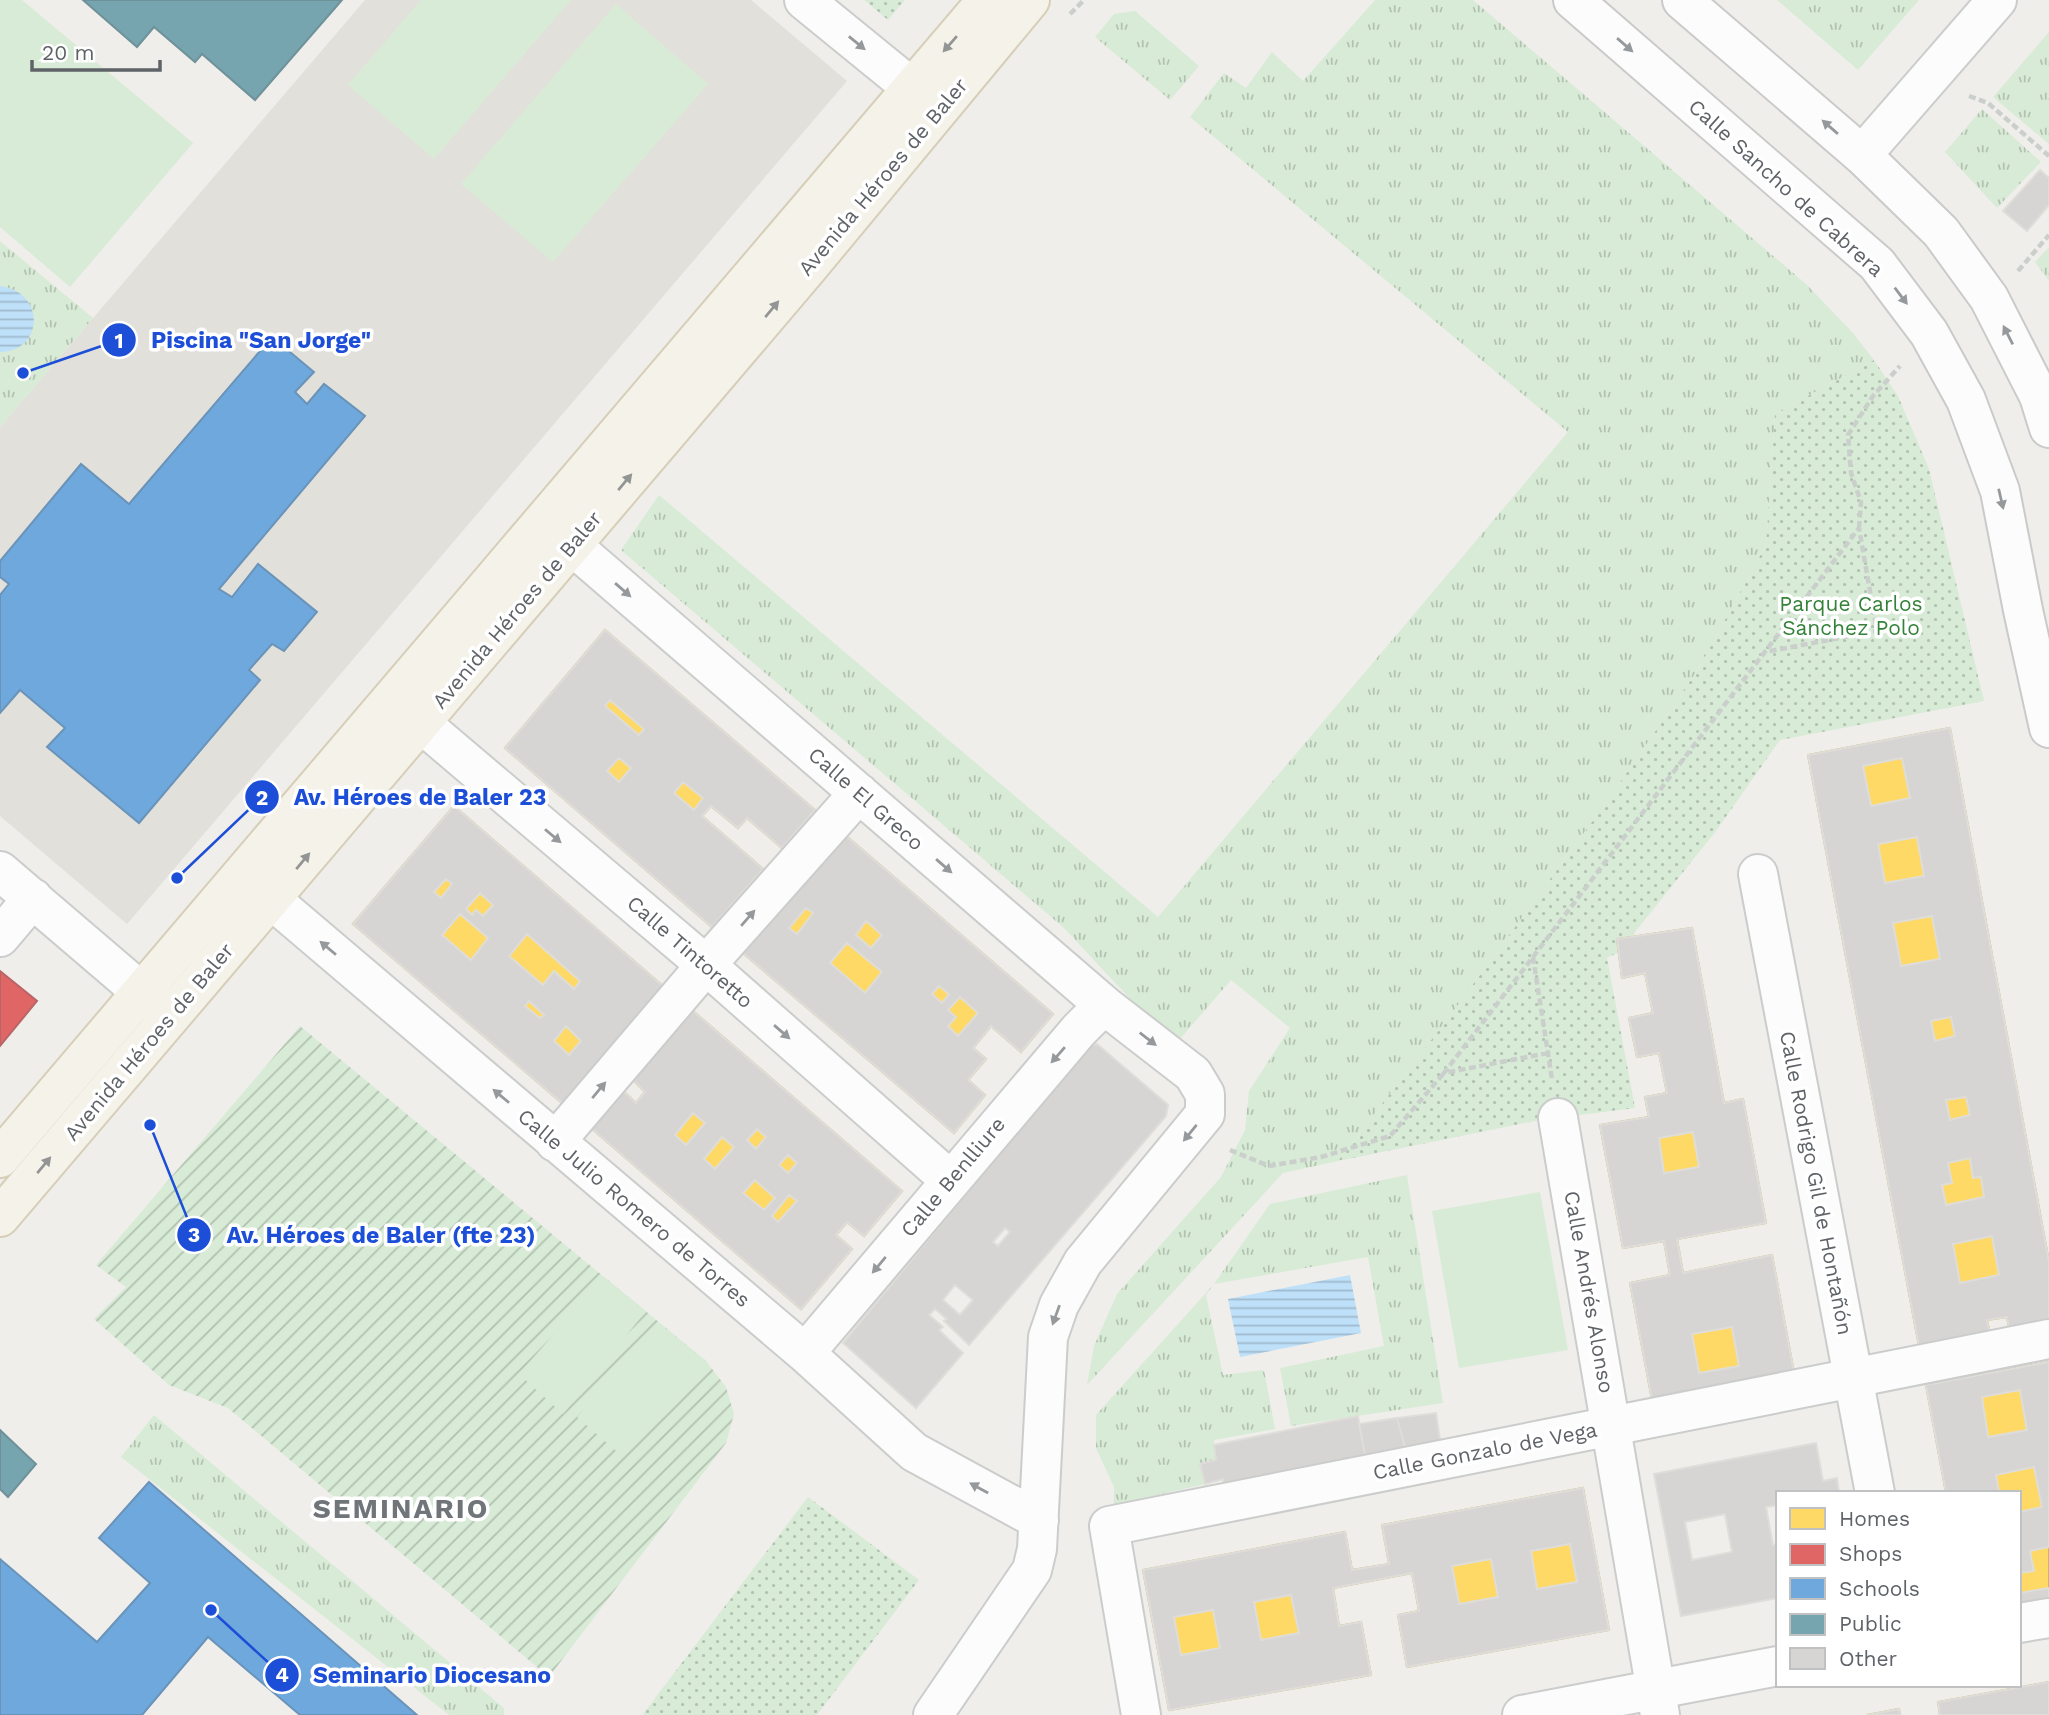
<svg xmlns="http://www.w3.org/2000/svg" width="2049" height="1715" font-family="'Work Sans',sans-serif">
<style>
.education{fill:#e2e0da}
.grass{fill:url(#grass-tufts)}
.park{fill:url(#park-dots)}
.garden{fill:url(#garden-furrows)}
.pitch{fill:#d8ebd6}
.water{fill:url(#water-rules)}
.homes{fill:#ffd966;stroke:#cfb667;stroke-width:2}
.shops{fill:#e06666;stroke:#b96567;stroke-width:2}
.schools{fill:#6fa8dc;stroke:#6a93b9;stroke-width:2}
.public{fill:#76a5af;stroke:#6f919a;stroke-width:2}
.building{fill:#d6d5d3;stroke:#deddd9;stroke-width:2;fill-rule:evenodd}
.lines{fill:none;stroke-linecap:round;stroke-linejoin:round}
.street-casing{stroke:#cbcccc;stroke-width:42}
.secondary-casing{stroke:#cacacb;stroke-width:42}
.primary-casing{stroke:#d7ceb8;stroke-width:42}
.path{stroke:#cacfcc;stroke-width:4.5;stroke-dasharray:7 3.5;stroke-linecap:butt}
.street{stroke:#fdfcfc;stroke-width:38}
.secondary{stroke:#fdfcfc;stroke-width:38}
.primary{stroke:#f4f2e9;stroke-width:38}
.oneway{fill:#96999c}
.oneway2{fill:#939595}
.labels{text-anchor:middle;stroke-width:7;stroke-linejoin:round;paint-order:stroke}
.street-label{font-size:21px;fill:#5f6368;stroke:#fff}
.park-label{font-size:21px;fill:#348238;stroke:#fff}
.district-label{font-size:28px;font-weight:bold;letter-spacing:2px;fill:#70757a;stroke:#fff}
.leader{fill:none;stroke:#1d4ed8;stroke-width:2.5}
.callout-dot{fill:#1d4ed8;stroke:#fff;stroke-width:2.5}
.mark-label{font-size:21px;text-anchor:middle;font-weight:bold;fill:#fff}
.callout-label{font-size:23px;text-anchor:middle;font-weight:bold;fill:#1d4ed8;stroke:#fff;stroke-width:7;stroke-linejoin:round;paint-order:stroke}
</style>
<defs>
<pattern id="grass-tufts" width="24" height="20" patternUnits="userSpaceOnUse" patternTransform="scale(1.75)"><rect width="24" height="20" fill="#d8ebd6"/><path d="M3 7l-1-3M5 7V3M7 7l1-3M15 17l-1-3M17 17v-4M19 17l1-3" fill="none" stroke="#b2c2b1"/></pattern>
<pattern id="park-dots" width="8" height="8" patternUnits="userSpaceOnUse" patternTransform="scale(1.75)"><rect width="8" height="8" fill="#d8ebd6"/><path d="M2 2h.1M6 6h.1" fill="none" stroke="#b2c2b1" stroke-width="1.8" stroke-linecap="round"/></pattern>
<pattern id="garden-furrows" width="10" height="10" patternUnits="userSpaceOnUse" patternTransform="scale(1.75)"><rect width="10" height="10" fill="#d8ebd6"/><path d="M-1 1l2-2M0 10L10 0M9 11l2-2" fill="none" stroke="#b2c2b1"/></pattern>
<pattern id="water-rules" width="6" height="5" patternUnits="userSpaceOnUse" patternTransform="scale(1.75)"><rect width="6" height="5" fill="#bfe0f9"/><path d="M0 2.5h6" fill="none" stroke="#9eb9cd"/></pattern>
</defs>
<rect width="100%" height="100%" fill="#efeeea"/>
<path class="education" d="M365,0H751L847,81L127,924L0,816V427Z"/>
<path class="grass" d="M1375,0H1473L1806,284L1853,333L1874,360L1775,414L1766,545L1697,671L1608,800L1449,1017L1338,1161L1283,1173L1087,1385L1094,1346L1117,1294L1221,1177L1245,1130L1249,1091L1290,1028L1231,980L1174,1046L1064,928L621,550L659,495L1158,917L1568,432L1190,117L1224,73L1246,88L1272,52L1303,81Z
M1777,0H1919L1858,70Z
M1135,11L1199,66L1170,100L1095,37L1114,14Z
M2049,32V144L1993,97Z
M1982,109L2041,162L1997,208L1945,152Z
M0,241L93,318L0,427Z
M2049,247V281L2035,262Z
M1407,1175L1443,1403L1291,1426L1280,1368L1384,1346L1368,1257L1214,1284L1206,1295L1223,1375L1264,1370L1275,1429L1214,1440L1216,1460L1201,1464L1205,1484L1114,1505V1487L1096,1448V1415L1214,1284L1270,1204Z
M154,1415L504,1708V1715H449L121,1457Z"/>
<path class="park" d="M864,0H905L888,20Z
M1874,360L1898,396L1929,469L1984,701L1780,740L1716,831L1619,952L1607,958L1635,1108L1540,1120L1338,1161L1449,1017L1608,800L1697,671L1766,545L1775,414Z
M808,1497L919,1580L817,1715H645L643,1714Z"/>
<path class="garden" d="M300,1026L706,1361L726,1387L734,1414L726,1443L549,1677L228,1408L169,1385L94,1319L126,1287L96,1265Z"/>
<path class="pitch" d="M0,0H22L193,143L70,287L0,227Z
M421,0H571L434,159L348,85Z
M616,4L708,84L553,262L461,184Z
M1540,1192L1568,1350L1459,1368L1432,1211Z
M604,1277L646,1311L563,1414L519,1374Z
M659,1323L706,1361L622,1456L577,1417Z"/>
<path class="water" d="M0,286C47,292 43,352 0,352Z
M1350,1275L1361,1333L1240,1357L1228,1299Z"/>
<path class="homes" d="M605,630L815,810L782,848L747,818L738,828L711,806L702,816L763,869L712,927L505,748Z
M1950,728L2049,1262V1331L2011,1338L2007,1317L1987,1320L1992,1343L1921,1357L1808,755Z
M454,806L663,986L562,1103L353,924Z
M844,834L1053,1014L1021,1052L991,1026L973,1048L986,1059L968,1080L985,1095L954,1133L743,953Z
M1692,928L1724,1103L1743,1099L1766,1223L1677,1239L1683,1273L1772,1255L1795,1378L1653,1405L1630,1283L1670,1275L1664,1241L1623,1248L1600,1125L1649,1117L1645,1097L1667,1093L1659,1053L1637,1057L1629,1018L1653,1013L1645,973L1622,978L1617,939Z
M693,1011L902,1191L864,1236L847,1222L836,1235L852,1249L801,1309L591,1128L623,1091L636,1103L645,1092L633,1080Z
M2049,1362V1612L2019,1617V1493H1946L1926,1385Z
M1583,1488L1609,1630L1407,1667L1398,1615L1419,1611L1412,1573L1333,1588L1339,1626L1361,1622L1371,1675L1169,1710L1143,1570L1345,1532L1352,1570L1389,1564L1382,1525Z
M2049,1682V1715H1940L1938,1702Z
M1899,1709L1900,1715H1867Z"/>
<path class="shops" d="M0,971L37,1001L0,1046Z"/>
<path class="schools" d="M272,337L314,372L295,392L307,404L324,384L365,416L219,589L232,597L258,564L317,612L284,651L272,644L249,670L260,680L139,823L47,747L65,728L20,690L0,713V595L9,584L0,577V561L81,464L129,504Z
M149,1482L417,1715H300L208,1637L142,1715H0V1559L97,1642L150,1583L99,1538Z"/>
<path class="public" d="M83,0H342L255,100L202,54L195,62L154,27L137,47Z
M0,1430L36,1464L8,1497L0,1489Z"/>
<path class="building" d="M2040,170L2049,178V205L2027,231L2003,211Z
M605,630L815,810L782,848L747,818L738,828L711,806L702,816L763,869L712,927L505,748ZM610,700L644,729L639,735L605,706ZM619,758L631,768L619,782L607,771ZM683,782L703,798L694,810L674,793Z
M1950,728L2049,1262V1331L2011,1338L2007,1317L1987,1320L1992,1343L1921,1357L1808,755ZM1902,758L1910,798L1871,806L1863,766ZM1917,837L1924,876L1885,883L1878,844ZM1932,916L1940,959L1901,966L1893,923ZM1951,1017L1955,1036L1935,1041L1931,1021ZM1966,1097L1970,1115L1950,1120L1946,1100ZM1970,1158L1973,1178L1981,1177L1984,1197L1946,1205L1942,1185L1952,1183L1948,1163ZM1992,1236L1999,1275L1960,1283L1953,1244Z
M454,806L663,986L562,1103L353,924ZM446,879L452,884L441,898L434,892ZM480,893L493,905L483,916L476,910L472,915L466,909ZM460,914L488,938L471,960L442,935ZM527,934L580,981L574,989L554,971L543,985L509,956ZM529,1001L544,1015L540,1018L525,1006ZM566,1026L581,1041L569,1055L554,1041Z
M844,834L1053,1014L1021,1052L991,1026L973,1048L986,1059L968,1080L985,1095L954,1133L743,953ZM806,908L813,913L797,934L789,928ZM866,921L882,935L871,948L856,935ZM847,943L882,972L865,993L830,963ZM939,986L949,994L942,1003L932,994ZM960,997L978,1013L958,1036L948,1026L956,1017L948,1010Z
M1692,928L1724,1103L1743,1099L1766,1223L1677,1239L1683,1273L1772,1255L1795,1378L1653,1405L1630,1283L1670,1275L1664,1241L1623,1248L1600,1125L1649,1117L1645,1097L1667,1093L1659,1053L1637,1057L1629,1018L1653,1013L1645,973L1622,978L1617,939ZM1693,1132L1699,1167L1664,1173L1659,1138ZM1732,1327L1739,1366L1699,1373L1692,1334Z
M693,1011L902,1191L864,1236L847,1222L836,1235L852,1249L801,1309L591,1128L623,1091L636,1103L645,1092L633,1080ZM693,1113L705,1123L686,1145L675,1135ZM757,1129L766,1137L756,1149L747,1140ZM722,1137L734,1147L715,1169L704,1159ZM788,1155L797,1163L788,1173L779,1165ZM755,1180L775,1198L764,1210L743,1193ZM789,1195L797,1201L778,1222L772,1216Z
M1097,1044L1168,1105L1166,1116L969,1345L944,1321L947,1319L935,1309L929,1315L943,1327L939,1330L963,1353L916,1408L843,1343L1088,1046ZM1005,1228L1010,1232L998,1246L993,1242ZM955,1285L973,1300L960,1315L943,1300Z
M2049,1362V1547L2030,1551L2034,1571L2019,1573V1512L2042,1507L2034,1467L1996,1475L1999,1493H1946L1926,1385ZM2020,1390L2027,1430L1988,1437L1982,1397Z
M1436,1413L1441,1447L1404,1454L1405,1447L1397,1418Z
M1358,1416L1366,1461L1223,1487V1479L1205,1484L1200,1464L1216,1460L1214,1445Z
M1397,1418L1405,1447L1365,1455L1359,1424Z
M1816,1443L1823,1481L1837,1478L1839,1493H1778V1505L1766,1507L1773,1545L1778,1544V1598L1681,1616L1654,1474ZM1725,1514L1732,1552L1692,1560L1685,1522Z
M1583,1488L1609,1630L1407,1667L1398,1615L1419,1611L1412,1573L1333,1588L1339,1626L1361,1622L1371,1675L1169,1710L1143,1570L1345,1532L1352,1570L1389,1564L1382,1525ZM1570,1544L1577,1582L1537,1589L1531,1551ZM1491,1559L1498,1597L1459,1604L1452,1566ZM1291,1595L1299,1633L1261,1640L1254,1602ZM1213,1610L1220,1648L1181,1655L1174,1617Z
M2049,1588V1612L2019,1617V1593Z
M2049,1682V1715H1940L1938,1702Z
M1899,1709L1900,1715H1867Z"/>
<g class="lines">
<g class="street-casing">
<path id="street" d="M804,0L912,88
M1862,155L1997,0
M547,524L1104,1005L1193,1074L1205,1094V1114L1083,1262L1059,1305L1048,1337L1037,1549L1032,1570L933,1715
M396,702L706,965L950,1180
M0,871L166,1013
M1758,874L1875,1493
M246,878L805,1353L914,1452L1039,1520
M0,937L33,898
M1558,1118L1660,1715
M555,1142L706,965L859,793
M805,1353L1079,1030L1104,1005
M2019,1623L2049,1618
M1141,1715L1109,1526L2049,1339
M1522,1715L1778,1666"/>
</g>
<g class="secondary-casing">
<path id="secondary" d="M1573,0L1877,264L1929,333L1966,400L2000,491L2023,610L2049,728
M1682,0L1862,155L1941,232L1989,298L2039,396L2049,428"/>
</g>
<g class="primary-casing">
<path id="primary" d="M0,1158C330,773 657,385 987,0
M0,1217L807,269L1030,0"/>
</g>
<path class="path" d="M1070,14L1084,0
M1969,96L1988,103L2049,156
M2018,271L2049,235
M1859,528L1861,502L1851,473L1848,435L1873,396L1900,366
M1533,957L1859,528L1877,631L1765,652
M1548,1053L1444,1073L1533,957L1552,1079
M1230,1150L1269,1166L1321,1157L1390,1136L1444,1073"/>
<use href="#street" class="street"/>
<use href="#secondary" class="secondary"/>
<use href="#primary" class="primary"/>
</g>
<defs><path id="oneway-solid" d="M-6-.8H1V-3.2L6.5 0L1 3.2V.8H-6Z" transform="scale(1.75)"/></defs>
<g class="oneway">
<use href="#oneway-solid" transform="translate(857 43) rotate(39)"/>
<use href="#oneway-solid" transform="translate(1625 45) rotate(41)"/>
<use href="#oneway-solid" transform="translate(1830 127) rotate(-139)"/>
<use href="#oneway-solid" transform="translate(1901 296) rotate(53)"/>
<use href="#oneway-solid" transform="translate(2008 335) rotate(-117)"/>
<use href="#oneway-solid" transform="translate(2001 499) rotate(77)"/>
<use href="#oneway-solid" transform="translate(623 590) rotate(41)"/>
<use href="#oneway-solid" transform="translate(553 836) rotate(40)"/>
<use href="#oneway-solid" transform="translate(944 866) rotate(41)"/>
<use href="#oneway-solid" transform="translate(748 918) rotate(-49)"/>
<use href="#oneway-solid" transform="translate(328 948) rotate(-140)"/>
<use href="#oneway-solid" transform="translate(782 1032) rotate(41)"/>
<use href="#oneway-solid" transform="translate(1148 1039) rotate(38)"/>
<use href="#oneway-solid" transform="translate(1058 1055) rotate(131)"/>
<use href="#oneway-solid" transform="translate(599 1090) rotate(-50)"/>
<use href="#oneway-solid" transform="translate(501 1096) rotate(-140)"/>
<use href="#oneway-solid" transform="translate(1190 1133) rotate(129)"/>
<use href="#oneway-solid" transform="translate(879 1265) rotate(130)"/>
<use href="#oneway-solid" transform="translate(1056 1315) rotate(110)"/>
<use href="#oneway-solid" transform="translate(979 1488) rotate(-151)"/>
</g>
<g class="oneway2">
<use href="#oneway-solid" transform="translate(950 44) rotate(131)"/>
<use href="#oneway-solid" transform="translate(772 309) rotate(-50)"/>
<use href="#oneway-solid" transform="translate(625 482) rotate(-50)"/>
<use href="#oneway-solid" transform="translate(303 861) rotate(-50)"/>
<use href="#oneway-solid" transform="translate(44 1165) rotate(-50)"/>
</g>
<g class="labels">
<g class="street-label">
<text transform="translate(883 177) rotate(-50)" y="7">Avenida Héroes de Baler</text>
<text transform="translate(1786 188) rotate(42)" y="7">Calle Sancho de Cabrera</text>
<text transform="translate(517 610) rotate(-50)" y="7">Avenida Héroes de Baler</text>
<text transform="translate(866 799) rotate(41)" y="7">Calle El Greco</text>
<text transform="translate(690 952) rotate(41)" y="7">Calle Tintoretto</text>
<text transform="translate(149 1042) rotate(-50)" y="7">Avenida Héroes de Baler</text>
<text transform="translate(953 1177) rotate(-50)" y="7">Calle Benlliure</text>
<text transform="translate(1816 1183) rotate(79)" y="7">Calle Rodrigo Gil de Hontañón</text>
<text transform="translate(634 1208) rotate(40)" y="7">Calle Julio Romero de Torres</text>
<text transform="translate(1589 1292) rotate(80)" y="7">Calle Andrés Alonso</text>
<text transform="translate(1485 1451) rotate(-11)" y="7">Calle Gonzalo de Vega</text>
</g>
<g class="park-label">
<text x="1851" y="611">Parque Carlos<tspan x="1851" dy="24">Sánchez Polo</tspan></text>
</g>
<g class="district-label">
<text x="401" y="1518">SEMINARIO</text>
</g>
</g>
<path class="leader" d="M23 373L119 340M177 878L262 797M150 1125L194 1235M211 1610L282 1675"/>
<g class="callout-dot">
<circle cx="23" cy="373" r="7"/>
<circle cx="177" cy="878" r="7"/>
<circle cx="150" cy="1125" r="7"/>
<circle cx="211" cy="1610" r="7"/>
<circle cx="119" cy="340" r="18"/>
<circle cx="262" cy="797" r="18"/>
<circle cx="194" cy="1235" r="18"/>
<circle cx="282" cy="1675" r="18"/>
</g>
<g class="mark-label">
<text x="119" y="348">1</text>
<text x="262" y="805">2</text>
<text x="194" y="1242">3</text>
<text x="282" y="1682">4</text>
</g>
<g class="callout-label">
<text x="261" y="348">Piscina "San Jorge"</text>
<text x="420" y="805">Av. Héroes de Baler 23</text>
<text x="381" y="1243">Av. Héroes de Baler (fte 23)</text>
<text x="432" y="1683">Seminario Diocesano</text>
</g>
<rect x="1776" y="1491" width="245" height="196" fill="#ffffff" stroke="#bfc1c3" stroke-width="2"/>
<rect x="1790" y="1508" width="35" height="21" fill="#ffd966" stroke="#bfc1c3" stroke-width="2"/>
<text x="1839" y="1526" font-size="21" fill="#5f6368">Homes</text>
<rect x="1790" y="1544" width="35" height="21" fill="#e06666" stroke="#bfc1c3" stroke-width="2"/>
<text x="1839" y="1561" font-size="21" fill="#5f6368">Shops</text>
<rect x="1790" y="1578" width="35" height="21" fill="#6fa8dc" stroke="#bfc1c3" stroke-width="2"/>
<text x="1839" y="1596" font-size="21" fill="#5f6368">Schools</text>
<rect x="1790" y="1614" width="35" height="21" fill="#76a5af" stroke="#bfc1c3" stroke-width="2"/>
<text x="1839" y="1631" font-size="21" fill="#5f6368">Public</text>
<rect x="1790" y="1648" width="35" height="21" fill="#d6d5d3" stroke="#bfc1c3" stroke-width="2"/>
<text x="1839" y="1666" font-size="21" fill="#5f6368">Other</text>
<path d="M32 60v10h128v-10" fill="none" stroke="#5f6368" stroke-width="3.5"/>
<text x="42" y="60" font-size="21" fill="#5f6368" stroke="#ffffff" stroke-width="5" paint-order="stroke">20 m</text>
</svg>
